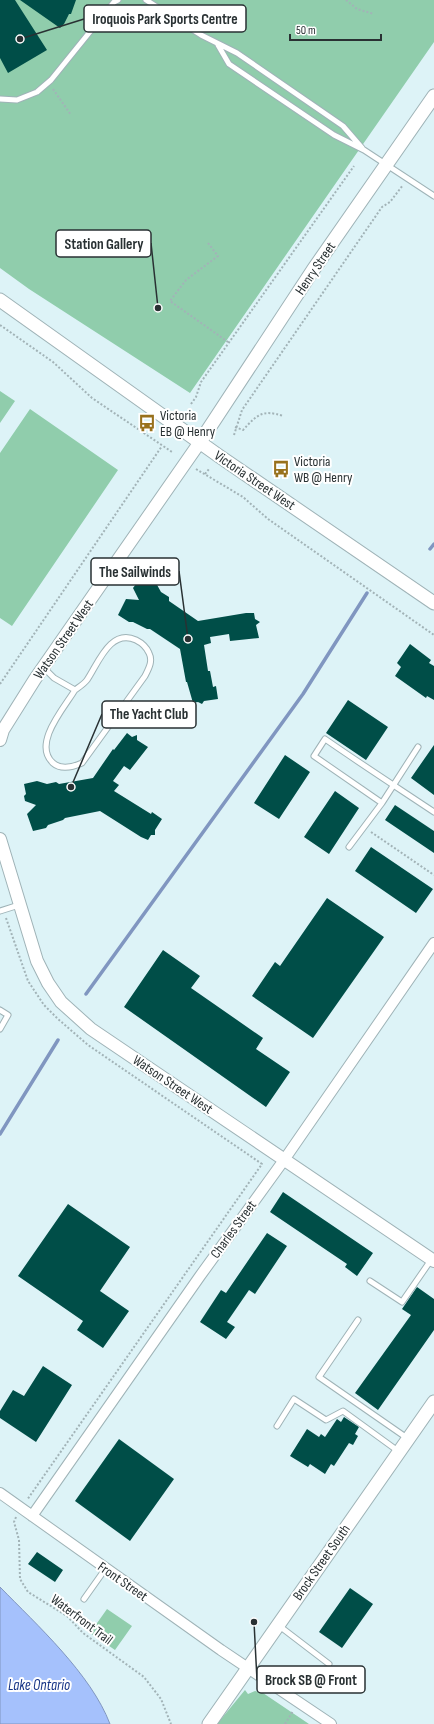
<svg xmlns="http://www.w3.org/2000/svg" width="434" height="1724" font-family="'Sofia Sans Condensed',sans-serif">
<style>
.green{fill:#90cdac}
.water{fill:#a5c1fc;stroke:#8096c0}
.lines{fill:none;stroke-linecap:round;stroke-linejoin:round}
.stream{stroke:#8096c0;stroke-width:3.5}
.building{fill:#004e48}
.service-casing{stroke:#9fb3b7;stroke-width:7}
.minor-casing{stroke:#9fb3b7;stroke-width:12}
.tertiary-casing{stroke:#9fb3b7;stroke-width:14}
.secondary-casing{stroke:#9fb3b7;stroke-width:15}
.path{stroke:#a2b3b7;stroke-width:2;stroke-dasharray:2 2;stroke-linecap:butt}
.service{stroke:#fff;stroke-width:5}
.minor{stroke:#fff;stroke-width:10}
.tertiary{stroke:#fff;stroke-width:12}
.secondary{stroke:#fff;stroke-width:13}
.labels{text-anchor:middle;stroke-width:4;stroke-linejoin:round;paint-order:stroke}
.street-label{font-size:14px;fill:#293133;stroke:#fff}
.poi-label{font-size:14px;fill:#293133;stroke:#fff;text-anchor:start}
.water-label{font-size:15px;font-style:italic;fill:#163486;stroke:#fff}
.leader{fill:none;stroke:#293133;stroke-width:1.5}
.callout-dot{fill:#293133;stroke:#fff;stroke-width:1.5}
.callout{fill:#fff;stroke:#293133;stroke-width:1.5}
.callout-label{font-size:15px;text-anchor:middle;font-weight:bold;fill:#293133}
</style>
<rect width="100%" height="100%" fill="#ddf3f7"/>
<path class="green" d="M0,0H434V42L190,393L29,289L0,268Z
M0,391L15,401L0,423Z
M30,409L118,470L12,626L0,618V453Z
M107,1609L132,1626L115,1650L90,1633Z
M245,1690L248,1694L255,1691L263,1693L309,1724H217Z"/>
<path class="water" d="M0,1587C37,1625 91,1674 110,1724H0Z"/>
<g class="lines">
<path class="stream" d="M430,549L434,544
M86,994L303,694L367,593
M0,1134L58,1040"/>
</g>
<path class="building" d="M0,0H15L47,50L8,73L0,58Z
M20,0H76L71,14H69L64,24L60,28Z
M145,575L156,583L161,592L169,597V601L198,621L246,613H254L255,619L260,622L256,625L259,638L230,641L229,634L210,637L211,643L204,645L208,671H210L213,687L216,686L218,699L204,701L202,704L198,702L193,703L187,682H186L180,649L150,629H147L133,622H129L118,615L126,599L139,600L133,588L136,584H139Z
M410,644L431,660L429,663L434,666V700L427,696L426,698L395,676L401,667L397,663Z
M348,700L388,727L366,760L326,733Z
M127,733L132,737L137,735V740L148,747L130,770L124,766L113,781L119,785L114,791L151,814L152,812L162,819L155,830V835H151L148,840L141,837L100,811L65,818L63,820L48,825L46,828L33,831L27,814L36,805L25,801L24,796L26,794L24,784L37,781L47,784L56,782L59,784L93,778L113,749L114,750Z
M434,745V795L411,778Z
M285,755L310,772L279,819L254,803Z
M335,791L359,808L329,854L304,837Z
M395,805L434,831V853L385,820Z
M371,847L433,889L416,913L355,871Z
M327,898L384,937L313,1038L252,996L275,962L280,966Z
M163,950L200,976L191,988L263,1038L256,1049L290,1072L266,1107L124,1007Z
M283,1192L373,1253L357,1276L345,1267L347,1264L270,1212Z
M68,1204L130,1247L100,1291L129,1311L103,1348L77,1330L83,1321L18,1276Z
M267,1233L287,1246L255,1294L249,1290L227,1322L235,1327L226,1339L200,1322L221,1290L226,1293Z
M417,1287L434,1299V1330L378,1410L355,1393L411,1315L402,1309Z
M43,1366L72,1385L36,1442L0,1418V1411L13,1390L24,1396Z
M344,1417L359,1427L355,1434L358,1436L353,1445L349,1443L334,1466L331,1464L325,1474L310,1464L308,1467L290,1456L307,1429L319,1437L321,1434L325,1437L337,1419L341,1422Z
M119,1439L174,1479L130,1541L75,1501Z
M37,1552L63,1570L55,1582L28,1564Z
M350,1588L373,1604L342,1648L319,1632Z"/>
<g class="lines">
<g class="service-casing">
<path id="service" d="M146,0L201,35L237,53L343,126L362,148
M218,45L229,64L334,135L364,150L434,196
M0,99L17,100L37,92L51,80L114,2L118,0
M44,668L54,678L75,690C79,687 84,684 87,680C98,664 110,628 136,640C142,643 146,646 149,653C153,661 149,668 145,676L82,763C73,767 61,770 53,763C32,744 64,708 75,690
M418,747L382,803L314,756L325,739C361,764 398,788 434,812
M349,847L382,803
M0,911L19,905
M0,1010L8,1015L0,1029
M370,1281L402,1302L431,1260
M358,1320L319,1377L407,1438
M277,1426L294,1399L326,1420L343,1411L398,1451
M84,1599L106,1568
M278,1625L329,1664"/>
</g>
<g class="minor-casing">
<path id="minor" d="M0,1493L221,1650L331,1724
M32,1516L200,1276L284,1160L434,943"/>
</g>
<g class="tertiary-casing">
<path id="tertiary" d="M0,740L3,730L35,679L200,442
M0,839L37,961L48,983L61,1002L91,1029L434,1261"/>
</g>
<g class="secondary-casing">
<path id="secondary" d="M0,300L219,456L434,603
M200,442L313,270L434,96
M209,1724L434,1402"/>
</g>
<path class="path" d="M346,0L357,9L374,14
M53,89L71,115
M208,243L218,256L186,280L170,301L228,342
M0,325L53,362L92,398L172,452
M191,404L196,397L201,382L354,166
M235,427L243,430C257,415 262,409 283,416
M234,435L242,410L382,207L390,202L403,185
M196,469L243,497L268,519L434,635
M205,474L209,469
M0,684L162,446
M371,832L434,875
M6,918L28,981L44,1005L58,1019L88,1045L262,1164L27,1500
M16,1517L14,1522L19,1540L20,1579L28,1592L67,1616L83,1633L144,1677L161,1699L171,1724
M285,1724L293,1711"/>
<use href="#service" class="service"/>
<use href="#minor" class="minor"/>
<use href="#tertiary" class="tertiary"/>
<use href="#secondary" class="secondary"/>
</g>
<defs>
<g id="bus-bare" transform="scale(1.38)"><path d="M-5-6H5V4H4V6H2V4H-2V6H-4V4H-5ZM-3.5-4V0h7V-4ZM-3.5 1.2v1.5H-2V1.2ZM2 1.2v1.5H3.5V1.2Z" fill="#98711c" stroke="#fff" stroke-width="2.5" paint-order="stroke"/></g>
</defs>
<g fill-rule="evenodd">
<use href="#bus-bare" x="147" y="423"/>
<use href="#bus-bare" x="281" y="469"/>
</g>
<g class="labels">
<g class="street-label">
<text transform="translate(315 268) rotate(-56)" y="5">Henry Street</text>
<text transform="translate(255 480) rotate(34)" y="5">Victoria Street West</text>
<text transform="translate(63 639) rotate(-55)" y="5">Watson Street West</text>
<text transform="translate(173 1084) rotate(34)" y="5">Watson Street West</text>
<text transform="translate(233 1229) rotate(-54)" y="5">Charles Street</text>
<text transform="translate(321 1562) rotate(-55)" y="5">Brock Street South</text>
<text transform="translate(123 1581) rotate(35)" y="5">Front Street</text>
<text transform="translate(82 1619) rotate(37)" y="5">Waterfront Trail</text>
</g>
<g class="poi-label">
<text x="160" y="420">Victoria<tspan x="160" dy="16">EB @ Henry</tspan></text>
<text x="294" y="466">Victoria<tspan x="294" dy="16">WB @ Henry</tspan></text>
</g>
<g class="water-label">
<text x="39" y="1690">Lake Ontario</text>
</g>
</g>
<path class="leader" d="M20 39L84 19M158 308L151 243M188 639L179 571M71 787L102 714M254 1622L257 1680"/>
<g class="callout-dot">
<circle cx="20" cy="39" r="4"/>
<circle cx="158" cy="308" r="4"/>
<circle cx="188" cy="639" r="4"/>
<circle cx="71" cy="787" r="4"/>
<circle cx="254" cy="1622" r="4"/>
</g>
<g class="callout">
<rect x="84" y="5" width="162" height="27" rx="4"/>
<rect x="56" y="230" width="95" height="27" rx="4"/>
<rect x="91" y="558" width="88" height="27" rx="4"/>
<rect x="102" y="701" width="94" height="27" rx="4"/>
<rect x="257" y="1666" width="108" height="27" rx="4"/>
</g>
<g class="callout-label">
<text x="165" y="24">Iroquois Park Sports Centre</text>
<text x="104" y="249">Station Gallery</text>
<text x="135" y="577">The Sailwinds</text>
<text x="149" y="719">The Yacht Club</text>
<text x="311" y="1685">Brock SB @ Front</text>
</g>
<path d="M290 34v6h91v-6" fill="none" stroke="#293133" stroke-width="2"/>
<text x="296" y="34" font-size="12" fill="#293133" stroke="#ffffff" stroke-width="3" paint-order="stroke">50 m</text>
</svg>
